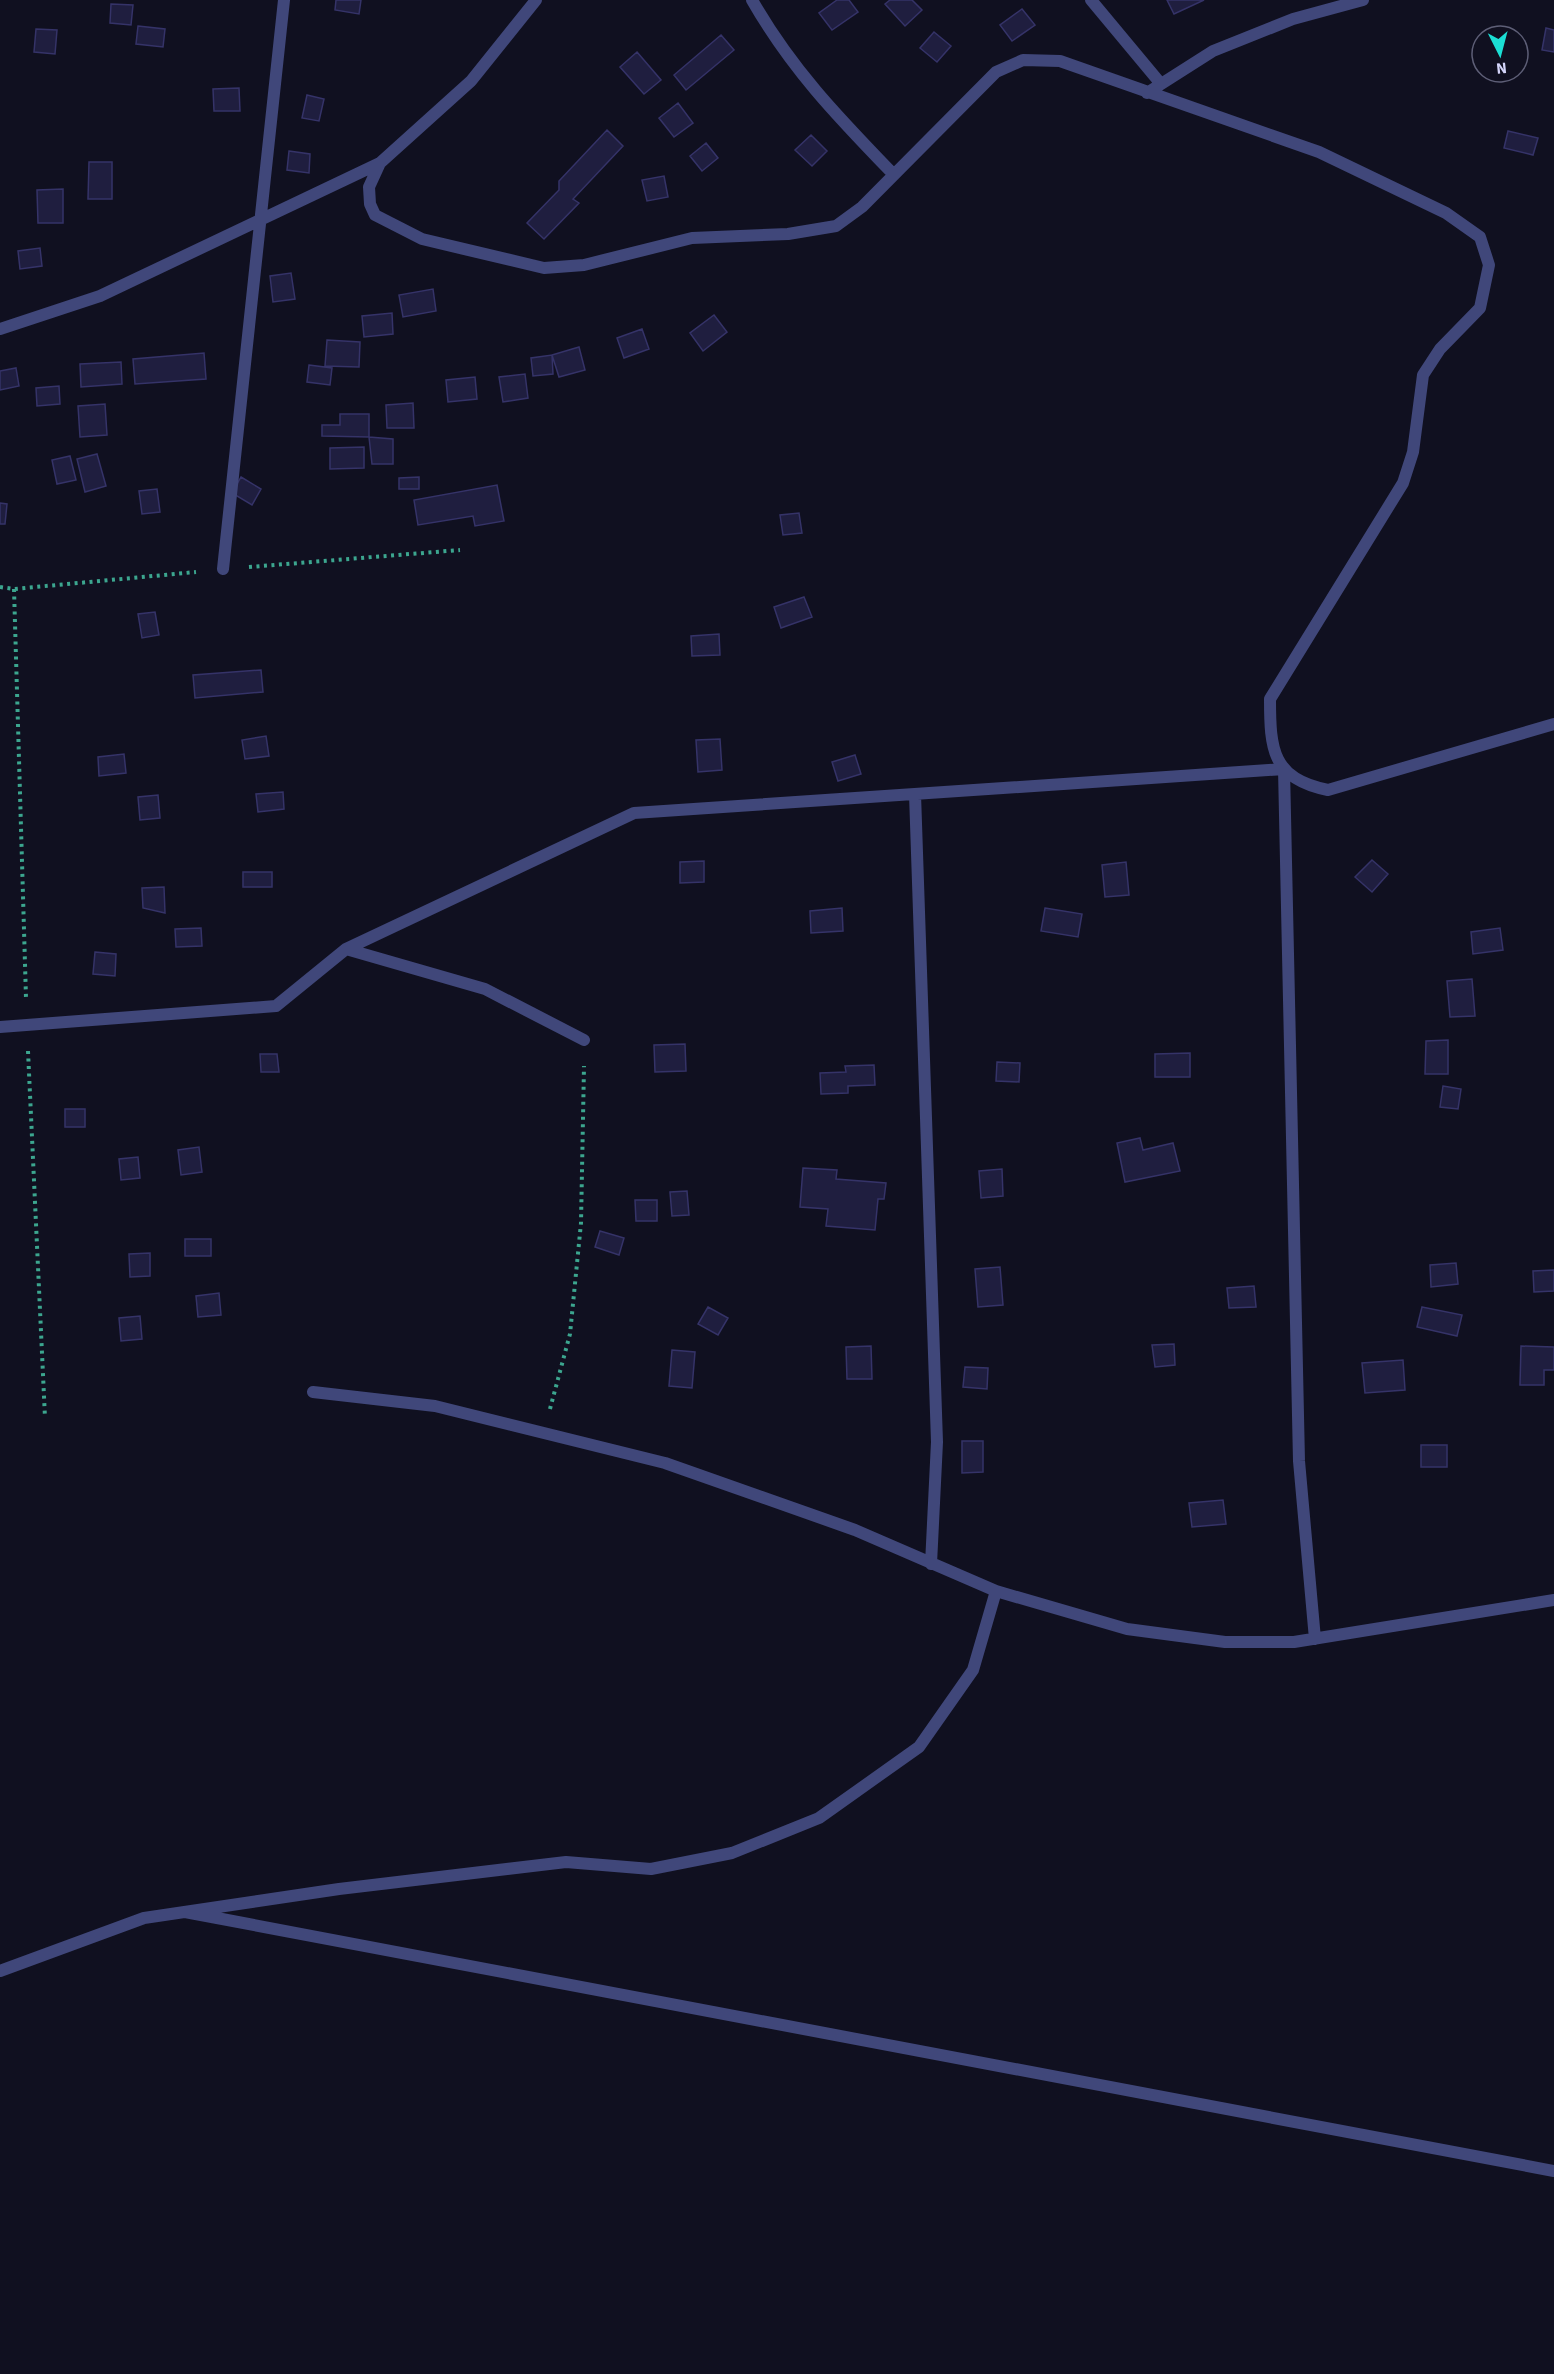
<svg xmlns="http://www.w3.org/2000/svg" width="1554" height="2374" font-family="'Source Sans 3',sans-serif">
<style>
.building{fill:#1f1e3f;stroke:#353368;stroke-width:1.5}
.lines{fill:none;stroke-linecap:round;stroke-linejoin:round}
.path{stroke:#3ca68f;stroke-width:4;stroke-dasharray:3 4.5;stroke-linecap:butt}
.street{stroke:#40477a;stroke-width:12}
</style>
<rect width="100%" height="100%" fill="#101020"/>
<path class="building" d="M336,0H361L359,14L335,10Z
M837,0H849L858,12L832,30L819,13Z
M890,0H912L922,10L905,26L885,4Z
M1167,0H1204L1174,14Z
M111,4L133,5L131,25L110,23Z
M1022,9L1035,25L1012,41L1000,25Z
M138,26L165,29L163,47L136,44Z
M1546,28L1554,30V52L1542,50Z
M36,29L57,30L55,54L34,52Z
M934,32L951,46L937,62L920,48Z
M721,35L734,50L686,90L674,75Z
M637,52L661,80L644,94L620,67Z
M239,88L240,111H214L213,89Z
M307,95L324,99L319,121L302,118Z
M678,103L693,123L674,137L659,118Z
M607,130L623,146L573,199L579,203L544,239L527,223L559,190V181Z
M1508,131L1538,138L1533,155L1504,148Z
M811,135L827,151L812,166L795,150Z
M706,143L718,158L702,171L690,156Z
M289,151L310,154L309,173L287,170Z
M89,162H112V199H88Z
M664,176L668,197L647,201L642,180Z
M63,189V223H38L37,190Z
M40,248L42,266L20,269L18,251Z
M291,273L295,299L273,302L270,276Z
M433,289L436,311L403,317L399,295Z
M392,313L393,334L364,337L362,316Z
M714,315L727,332L703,351L690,333Z
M642,329L649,349L624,358L617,338Z
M327,340L360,342L359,367L325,366Z
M579,347L585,370L559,377L552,355Z
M204,353L206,379L135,384L133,359Z
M552,355L553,374L533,376L531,358Z
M121,362L122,384L81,387L80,364Z
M309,365L332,368L330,385L307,382Z
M16,368L19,386L0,390V371Z
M525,374L528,398L503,402L499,377Z
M475,377L477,399L448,402L446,380Z
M59,386L60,404L37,406L36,388Z
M413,403L414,428H387L386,405Z
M105,404L107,435L80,437L78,406Z
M340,414H369V437L322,436V425H340Z
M369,437L393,439V464H372Z
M364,447V468L330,469V448Z
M97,454L106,486L85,492L77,459Z
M70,456L76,480L57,484L52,460Z
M241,477L261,489L252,505L232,493Z
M419,477V489H399V478Z
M497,485L504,521L475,526L473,516L418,525L414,500Z
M157,489L160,512L142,514L139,491Z
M0,503L7,504L5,524H0Z
M799,513L802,533L783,535L780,515Z
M804,597L812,617L781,628L774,607Z
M155,612L159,635L142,638L138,614Z
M719,634L720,655L692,656L691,636Z
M261,670L263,692L195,698L193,675Z
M266,736L269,756L245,759L242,740Z
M720,739L722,770L698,772L696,740Z
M124,754L126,773L99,776L98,757Z
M855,755L861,774L838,781L832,762Z
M283,792L284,809L258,812L256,794Z
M158,795L160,818L140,820L138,797Z
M1372,860L1388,874L1372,892L1355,877Z
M704,861V882L680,883V862Z
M1126,862L1129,895L1105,897L1102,865Z
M243,872H272V887H243Z
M164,887L165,913L143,908L142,888Z
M842,908L843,931L811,933L810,911Z
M1045,908L1082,914L1078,937L1041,931Z
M201,928L202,946L176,947L175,929Z
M1500,928L1503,950L1473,954L1471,932Z
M95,952L116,954L115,976L93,974Z
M1472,979L1475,1016L1450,1017L1447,981Z
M1448,1040V1074H1425L1426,1041Z
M685,1044L686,1071L655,1072L654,1045Z
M1190,1053V1077H1155V1054Z
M260,1054H277L279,1072H261Z
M997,1062L1020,1063L1019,1082L996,1081Z
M874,1065L875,1085L848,1086V1093L821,1094L820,1073L846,1072L845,1066Z
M1443,1086L1461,1089L1458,1109L1440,1107Z
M65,1109H85V1127H65Z
M1140,1138L1143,1150L1173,1143L1180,1171L1125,1182L1117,1143Z
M199,1147L202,1172L181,1175L178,1150Z
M138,1157L140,1178L121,1180L119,1159Z
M803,1168L837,1170L836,1179L886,1183L884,1199H878L875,1230L826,1226L828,1209L800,1207Z
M1002,1169L1003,1196L981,1198L979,1171Z
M687,1191L689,1215L672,1216L670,1192Z
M635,1200H657V1221H636Z
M600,1231L624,1238L619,1255L595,1247Z
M185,1239H211V1256H185Z
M150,1253V1276L130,1277L129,1254Z
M1456,1263L1458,1284L1431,1287L1430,1265Z
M1000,1267L1003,1305L978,1307L975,1269Z
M1554,1270V1291L1534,1292L1533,1271Z
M1254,1286L1256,1307L1229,1308L1227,1288Z
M219,1293L221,1315L198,1317L196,1296Z
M708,1307L728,1318L718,1335L698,1324Z
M1422,1307L1462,1315L1457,1336L1417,1327Z
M140,1316L142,1339L121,1341L119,1318Z
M1174,1344L1175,1365L1155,1367L1152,1345Z
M871,1346L872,1379H847L846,1347Z
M1521,1346L1554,1347V1370H1544V1385H1520Z
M672,1350L695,1352L692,1388L669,1386Z
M1403,1360L1405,1390L1365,1393L1362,1363Z
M965,1367L988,1368L987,1389L963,1387Z
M962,1441H983V1472L962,1473Z
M1421,1445H1447V1467H1421Z
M1223,1500L1226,1524L1192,1527L1189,1503Z"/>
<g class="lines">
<path class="path" d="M249,567L460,550
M0,587L14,589L196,572
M14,589L26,998
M28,1051L45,1418
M550,1409L570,1334L581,1223L584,1066"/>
<path class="street" d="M752,0C792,70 839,118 894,175
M1091,0L1161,84
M1147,93L1213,51L1293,19L1363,0
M380,163L369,187L370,204L375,215L422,239L544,268L584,265L692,238L788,234L836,226L862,207L996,72L1023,60L1060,61L1319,152L1446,213L1480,237L1489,265L1480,308L1440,349L1423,375L1413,452L1403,483L1270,699C1270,749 1272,779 1328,790L1554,724
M0,329L100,296L380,163L471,81L536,0
M223,569L284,0
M915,794L937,1442L931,1564
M346,949L485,989L584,1040
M0,1027L276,1006L346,949L634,813L1284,769L1299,1461L1315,1639
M313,1392L435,1406L665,1463L855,1530L996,1591L1127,1629L1225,1642H1294L1554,1600
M185,1912L1554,2171
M0,1971L144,1918L339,1889L566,1862L651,1869L732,1853L819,1818L919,1747L973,1670L996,1591"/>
</g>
<g transform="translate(1500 54) rotate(174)"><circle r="28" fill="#101020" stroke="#5e5f77" stroke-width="1.5"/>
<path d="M0-4.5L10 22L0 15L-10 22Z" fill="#1bdfd4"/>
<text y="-9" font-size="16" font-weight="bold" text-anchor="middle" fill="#d4d5fa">N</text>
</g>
</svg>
